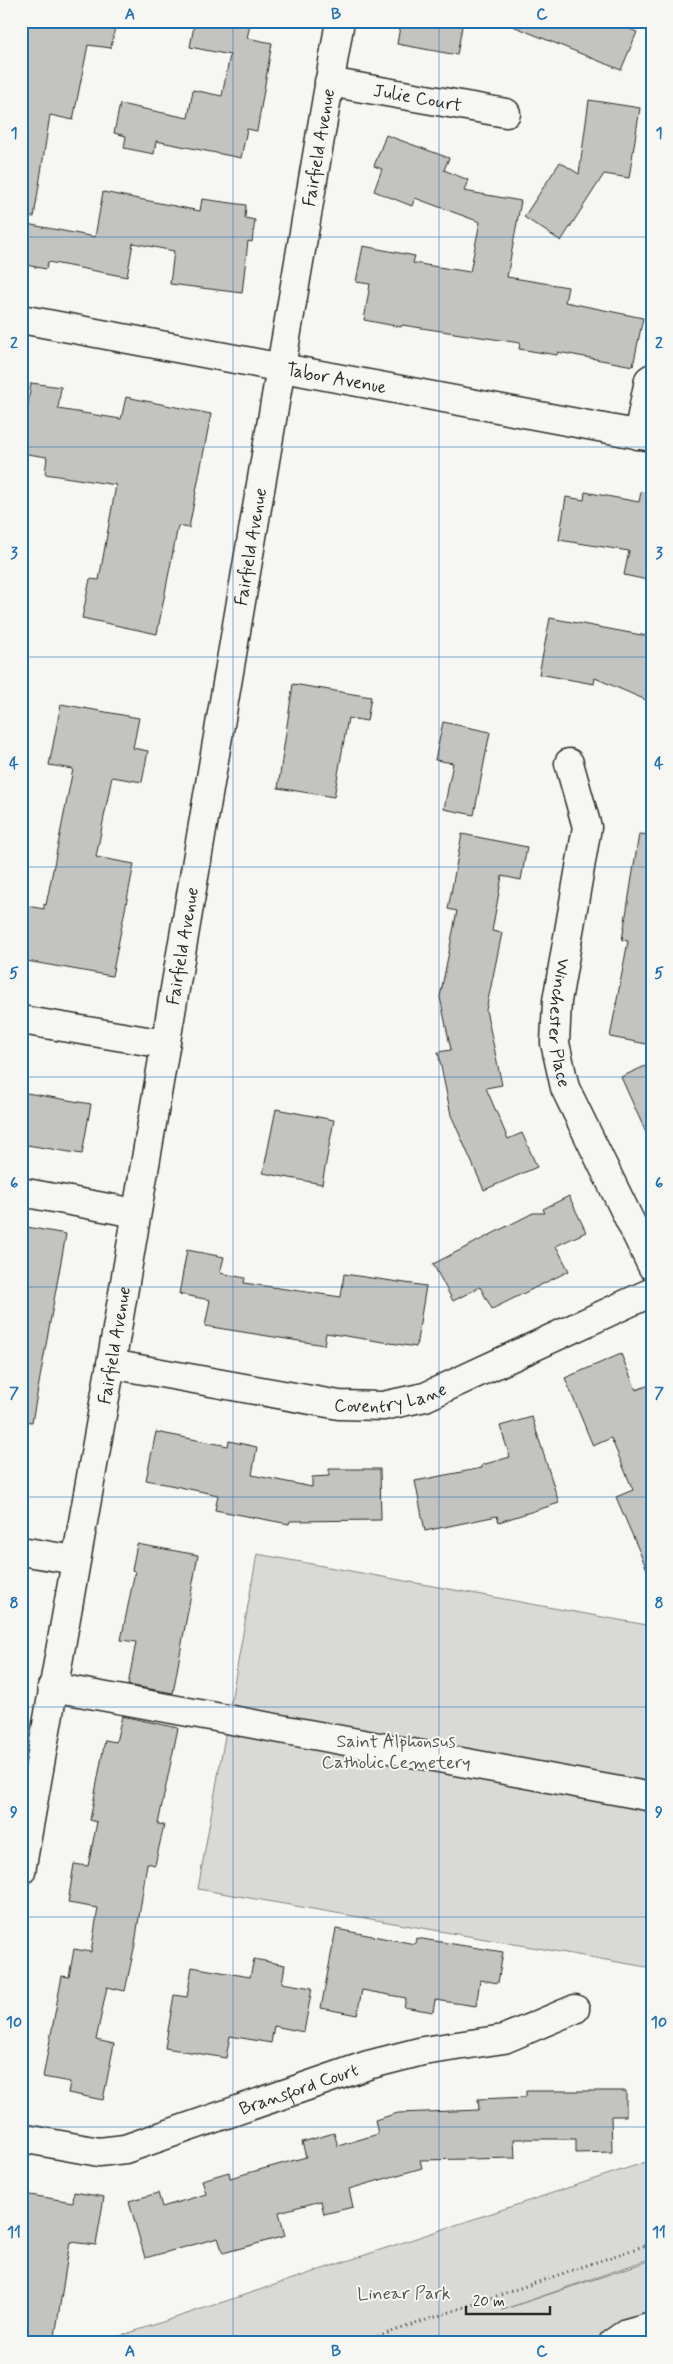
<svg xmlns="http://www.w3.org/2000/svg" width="673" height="2364" font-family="Mynerve,sans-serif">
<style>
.green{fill:#d9d9d5;stroke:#828280}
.building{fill:#c3c3c0;stroke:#2b2b2b}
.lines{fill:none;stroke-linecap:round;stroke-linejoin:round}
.minor-casing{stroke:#2b2b2b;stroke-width:31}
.path{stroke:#2b2b2b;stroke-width:3;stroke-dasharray:1 4;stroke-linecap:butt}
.minor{stroke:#f6f6f2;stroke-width:28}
.grid{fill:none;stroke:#1f6fb2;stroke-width:1;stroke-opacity:0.55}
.labels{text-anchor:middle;stroke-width:4;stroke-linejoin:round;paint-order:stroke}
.street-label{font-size:18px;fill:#2b2b2b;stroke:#f6f6f2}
.park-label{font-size:18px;fill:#565656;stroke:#f6f6f2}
.neatline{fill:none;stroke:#1f6fb2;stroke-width:2}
.grid-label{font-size:16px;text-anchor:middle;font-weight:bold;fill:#1f6fb2}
</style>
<rect width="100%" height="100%" fill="#f6f6f2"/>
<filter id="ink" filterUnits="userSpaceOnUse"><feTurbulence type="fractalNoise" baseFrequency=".02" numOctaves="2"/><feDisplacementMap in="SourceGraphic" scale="10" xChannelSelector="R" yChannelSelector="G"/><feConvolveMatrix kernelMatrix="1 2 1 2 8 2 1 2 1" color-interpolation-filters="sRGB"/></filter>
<g filter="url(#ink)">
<path class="green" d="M257,1554L652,1626V1968L198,1889Z
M652,2160V2258L502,2310L652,2260V2343H99Z"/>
<path class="building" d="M21,21H116L111,48L88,45L73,120L50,115L34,217L21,216Z
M195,21H251L247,38L272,43L257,131L247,129L241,158L156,141L154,154L124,148L126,136L114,133L120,104L188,118L193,90L222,96L230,55L190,47Z
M401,21H463L457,55L397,44Z
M610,21L637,32L621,70L503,22Z
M589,100L640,108L629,178L604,174L561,241L524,217L560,162L579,174Z
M386,135L449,158L444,170L468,180L464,191L521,201L507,277L568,287L565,302L643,318L633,366L558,352L557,355L519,349L520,343L402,325L401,327L364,320L370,284L356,282L363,246L415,256L413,263L470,272L480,222L415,198L412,206L374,191L382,169L374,166Z
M103,192L200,211L202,199L246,205L245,218L255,220L252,242L248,241L242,293L170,284L174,251L133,243L127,277L48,262L46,269L21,264V223L95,237Z
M31,383L61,387L58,409L121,419L126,397L211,414L189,528L178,526L157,634L82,618L90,579L99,580L116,485L45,474L47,457L21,453Z
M585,492L639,502L641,492L652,493V581L624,575L629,551L559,540L566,497L584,500Z
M550,618L652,637V688L646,700L595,678L594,684L539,674Z
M293,684L371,697L367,721L348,718L334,797L278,788Z
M61,704L139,718L133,748L148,751L142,782L112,777L96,857L134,864L112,976L21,960V905L44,909V904L46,905L73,769L49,765Z
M443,722L490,732L474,815L444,809L453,763L435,760Z
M462,834L527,847L521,880L502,876L492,931L502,933L486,1010L502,1085L486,1088L508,1139L522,1133L537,1167L484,1190L451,1115L438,1052L451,1050L440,997L457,911L448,909Z
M639,834L652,835V1045L610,1037L628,941L622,940Z
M652,1063V1146L621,1077Z
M21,1092L91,1104L82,1154L21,1144Z
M276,1109L334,1120L322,1184L263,1173Z
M569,1196L586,1232L556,1246L569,1271L492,1309L480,1287L453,1301L433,1264L533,1213H545L543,1209Z
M21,1226L66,1234L32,1422L21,1421Z
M187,1250L224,1257L220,1273L245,1278L244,1283L341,1297L344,1274L426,1286L416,1347L326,1333L324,1345L205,1326L210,1300L179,1294Z
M621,1354L636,1390L652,1384V1581L616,1497L633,1490L611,1438L593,1446L565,1378Z
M532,1417L559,1503L499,1522L497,1516L425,1531L415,1481L482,1468V1465L510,1457L500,1426Z
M156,1432L228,1446L229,1441L257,1447L252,1475L312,1487V1477L329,1476V1469H380L381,1520L290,1521L289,1524L215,1510L218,1495L146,1480Z
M137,1544L198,1555L173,1693L128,1685L136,1642L121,1640L135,1571L132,1570Z
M122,1716L178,1728L158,1824L164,1825L155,1865L147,1863L135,1944L125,1991L107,1987L96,2040L114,2044L103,2100L68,2093L70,2082L43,2077L62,1976L69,1977L74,1949L91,1952L98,1908L68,1903L74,1864L88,1866L97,1822L90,1820L105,1740L116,1742Z
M336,1929L415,1944L416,1938L503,1952L498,1983L480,1980L476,2006L435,2000L433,2012L404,2007L406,1998L362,1990L357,2015L321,2008Z
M254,1959L285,1965L282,1983L312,1988L304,2032L274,2026L271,2043L230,2036L226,2058L165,2048L174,1995L187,1997L192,1967L250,1977Z
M526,2091H626V2116H611L612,2152L576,2153V2139H514L515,2158L420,2160L422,2168L349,2189L353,2207L324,2214L321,2201L279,2212L285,2236L223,2253L218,2238L145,2258L129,2201L158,2193L162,2207L206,2194L202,2180L229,2172L230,2178L306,2157L302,2142L334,2133L338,2146L378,2134L375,2120L398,2113L479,2110L478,2099L526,2097Z
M74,2192L104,2197L96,2245L70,2242L54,2343H21V2210L24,2194L73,2202Z"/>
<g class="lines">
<g class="minor-casing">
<g id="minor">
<path id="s1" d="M329,82L506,113"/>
<path id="s2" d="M21,319L652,437"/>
<path d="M638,435L649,380L652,378"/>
<path id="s3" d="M569,763L587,827L557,1001L555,1043L565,1088L652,1266"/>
<path d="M21,1020L165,1044"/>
<path d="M21,1192L136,1213"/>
<path id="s4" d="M111,1364L339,1405L383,1406L425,1397L652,1292"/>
<path d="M21,1551L75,1560"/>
<path d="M52,1687L652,1797"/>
<path id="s5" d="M21,1871L111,1364L340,21"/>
<path id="s6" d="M21,2138L99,2152L125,2149L368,2065L423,2051L504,2039L575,2009"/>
<path d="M613,2343L627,2333L652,2326"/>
</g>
</g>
<path class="path" d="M359,2343L652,2243"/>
<use href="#minor" class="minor"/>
</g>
</g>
<path class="grid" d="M233,21V2343M439,21V2343M21,237H652M21,447H652M21,657H652M21,867H652M21,1077H652M21,1287H652M21,1497H652M21,1707H652M21,1917H652M21,2127H652"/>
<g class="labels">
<g class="street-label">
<text dy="6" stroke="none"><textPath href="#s1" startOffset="90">Julie Court</textPath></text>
<text dy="6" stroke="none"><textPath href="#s5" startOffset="1749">Fairfield Avenue</textPath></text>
<text dy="6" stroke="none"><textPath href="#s2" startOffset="321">Tabor Avenue</textPath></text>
<text dy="6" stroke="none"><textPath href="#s5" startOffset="1344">Fairfield Avenue</textPath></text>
<text dy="6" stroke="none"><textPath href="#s5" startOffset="939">Fairfield Avenue</textPath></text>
<text dy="6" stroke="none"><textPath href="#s3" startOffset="265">Winchester Place</textPath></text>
<text dy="6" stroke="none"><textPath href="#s5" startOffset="534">Fairfield Avenue</textPath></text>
<text dy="6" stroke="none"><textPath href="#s4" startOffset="284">Coventry Lane</textPath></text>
<text dy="6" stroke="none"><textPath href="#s6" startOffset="289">Bransford Court</textPath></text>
</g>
<g class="park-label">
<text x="396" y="1747">Saint Alphonsus<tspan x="396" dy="21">Catholic Cemetery</tspan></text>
<text x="404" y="2299">Linear Park</text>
</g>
</g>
<rect width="673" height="2364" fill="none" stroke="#f6f6f2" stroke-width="55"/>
<path d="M466 2306v8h84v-8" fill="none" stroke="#2b2b2b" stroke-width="2.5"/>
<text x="473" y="2306" font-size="15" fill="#2b2b2b" stroke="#f6f6f2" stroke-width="4" paint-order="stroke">20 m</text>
<rect x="28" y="28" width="618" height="2308" class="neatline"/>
<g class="grid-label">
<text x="130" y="19">A</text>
<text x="336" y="19">B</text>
<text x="542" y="19">C</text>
<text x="14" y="138">1</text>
<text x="659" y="138">1</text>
<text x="14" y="348">2</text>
<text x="659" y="348">2</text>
<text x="14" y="558">3</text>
<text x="659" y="558">3</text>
<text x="14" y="768">4</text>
<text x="659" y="768">4</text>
<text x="14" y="978">5</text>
<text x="659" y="978">5</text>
<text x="14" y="1188">6</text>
<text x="659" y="1188">6</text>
<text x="14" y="1398">7</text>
<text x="659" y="1398">7</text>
<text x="14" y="1608">8</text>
<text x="659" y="1608">8</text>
<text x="14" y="1817">9</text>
<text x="659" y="1817">9</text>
<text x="14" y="2027">10</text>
<text x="659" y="2027">10</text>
<text x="14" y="2237">11</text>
<text x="659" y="2237">11</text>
<text x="130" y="2356">A</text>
<text x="336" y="2356">B</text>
<text x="542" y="2356">C</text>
</g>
</svg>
